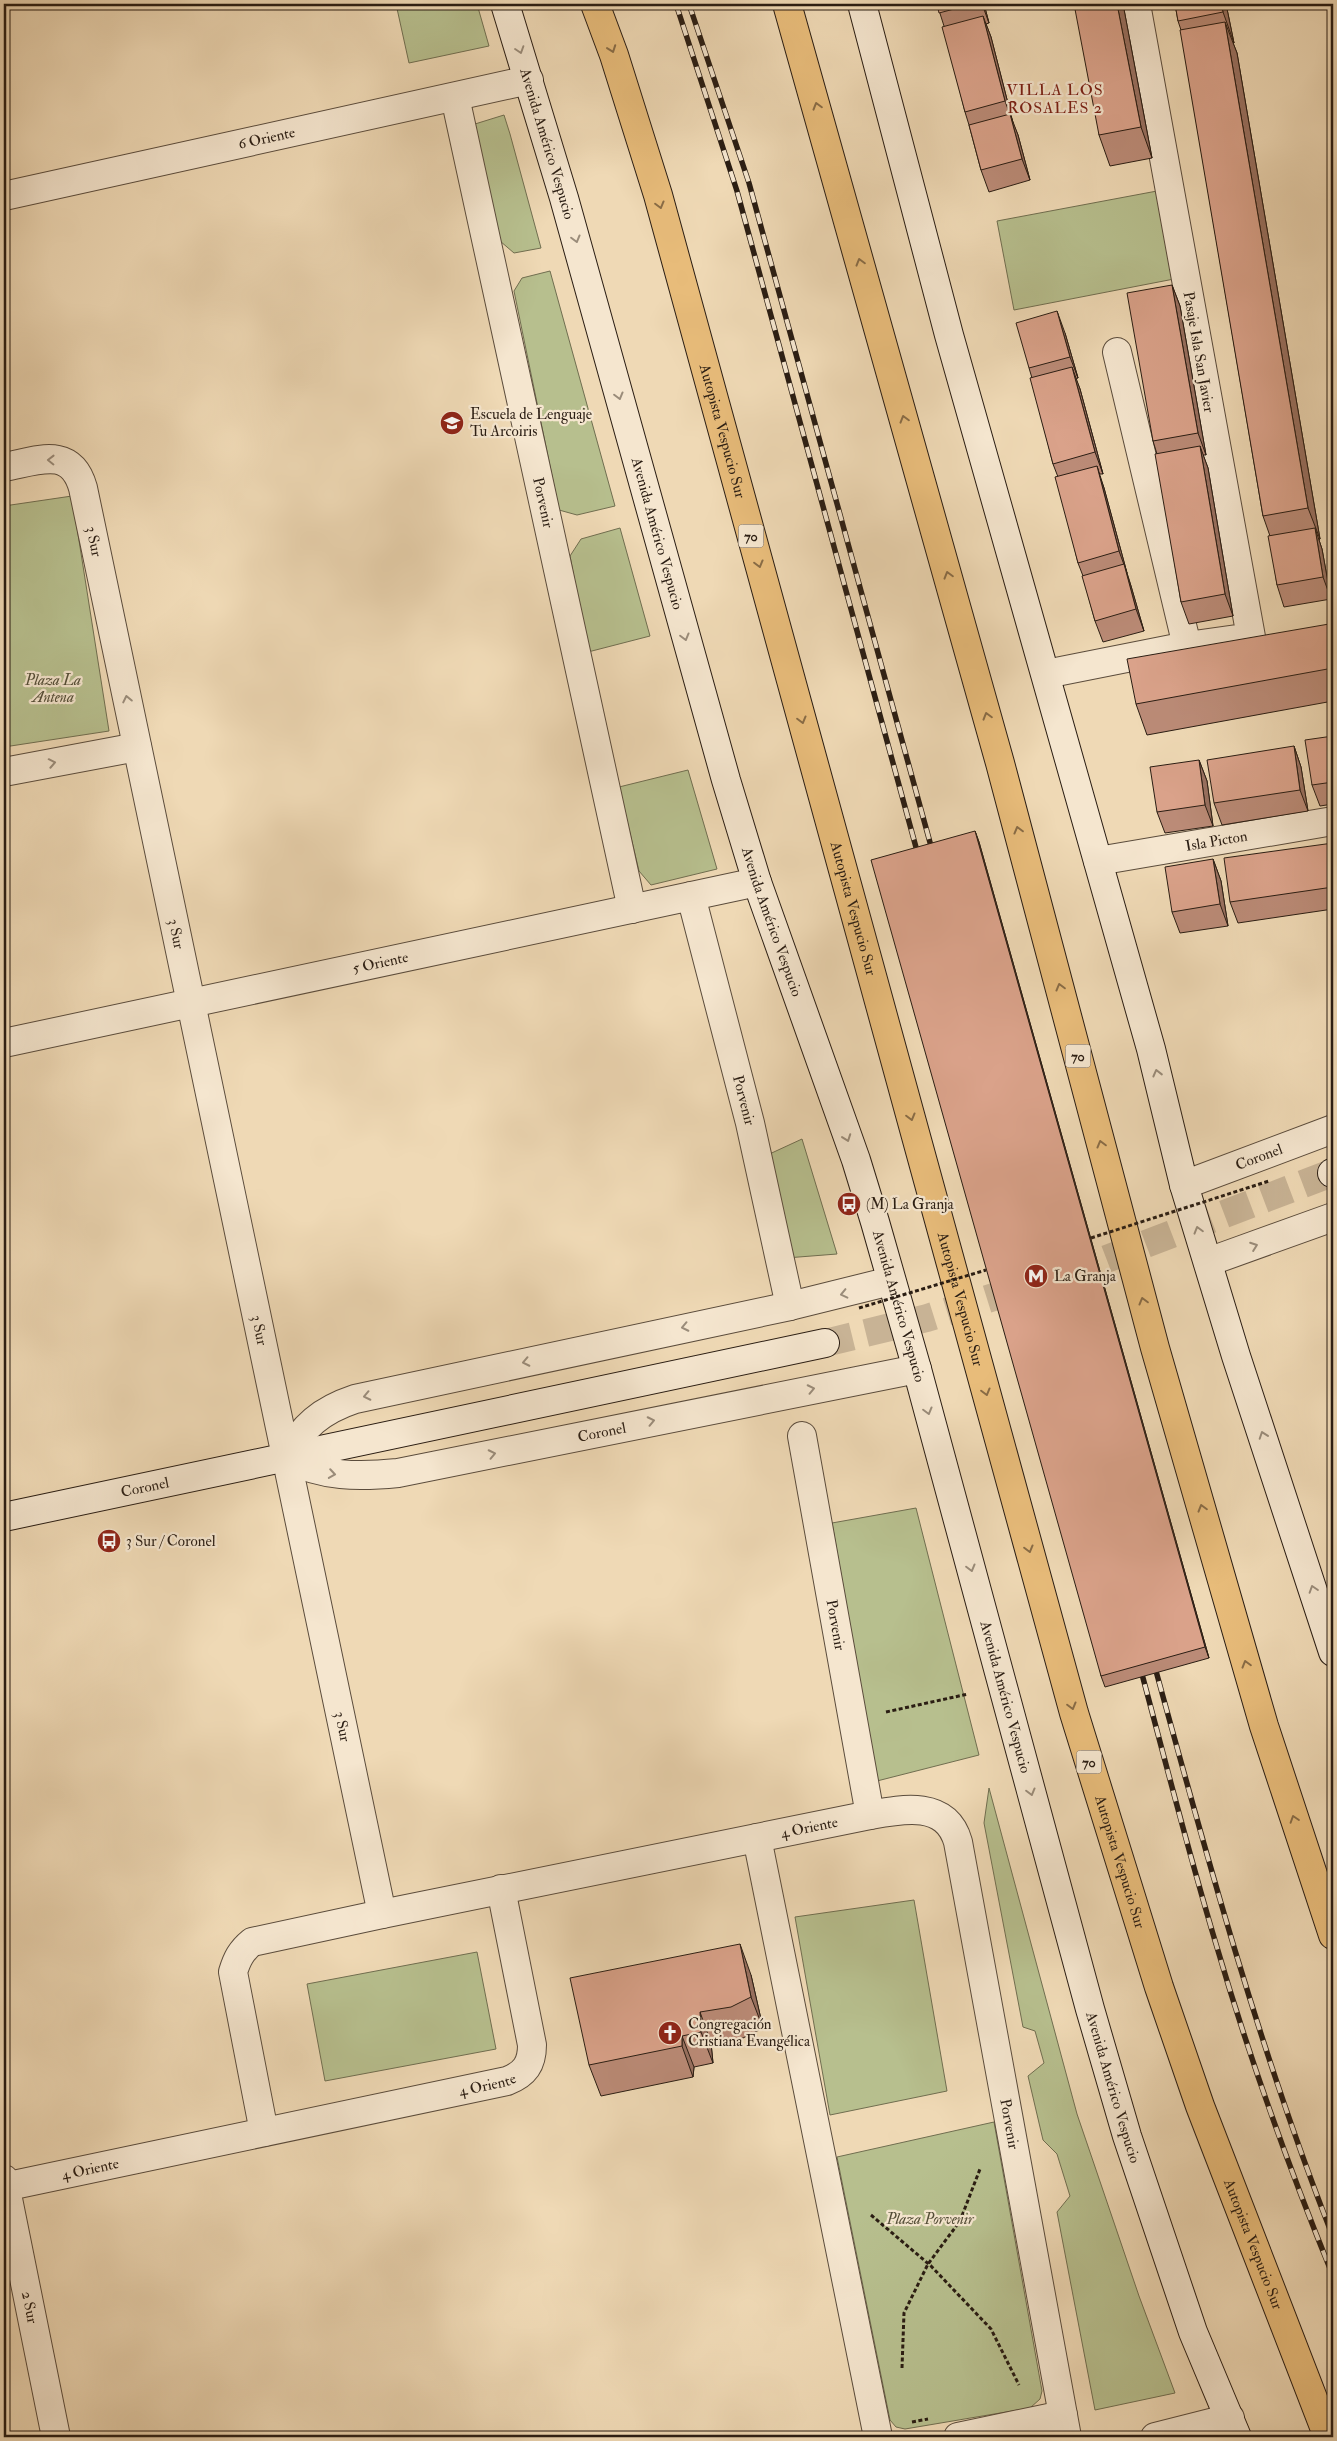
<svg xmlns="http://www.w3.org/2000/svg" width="1337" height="2441" font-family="'IM FELL Double Pica',serif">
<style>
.green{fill:#b7bf8e;stroke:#706e50}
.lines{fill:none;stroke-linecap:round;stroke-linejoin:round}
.secondary-tunnel{stroke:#c8b395;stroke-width:28;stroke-dasharray:28 14;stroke-linecap:butt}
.street-casing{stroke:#5b4c3c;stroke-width:30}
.secondary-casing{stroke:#2a1d13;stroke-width:30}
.highway-casing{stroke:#2a1d13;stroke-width:30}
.path{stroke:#2a1d13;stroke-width:3;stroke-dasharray:4 2.5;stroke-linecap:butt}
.street{stroke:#f5e6cf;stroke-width:28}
.secondary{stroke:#f5e6cf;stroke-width:28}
.highway{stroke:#e8bc7a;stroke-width:28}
.rail-casing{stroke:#2a1d13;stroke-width:5.5}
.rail{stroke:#f5e6cf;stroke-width:4;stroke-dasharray:11;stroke-linecap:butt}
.path-bridge{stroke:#2a1d13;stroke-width:3;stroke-dasharray:4 2.5;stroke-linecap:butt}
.wall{fill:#bb8b77;stroke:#2a1d13}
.shaded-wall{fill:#997161;stroke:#2a1d13}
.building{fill:#daa28a;stroke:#2a1d13}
.oneway{stroke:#896c46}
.oneway2{stroke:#9a8c7a}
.labels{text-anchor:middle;stroke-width:4.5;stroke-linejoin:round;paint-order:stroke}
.shield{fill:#f5e6cf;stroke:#67594b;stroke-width:1}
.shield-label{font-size:14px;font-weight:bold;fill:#2a1d13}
.street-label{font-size:15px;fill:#2a1d13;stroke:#f5e6cf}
.poi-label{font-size:15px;fill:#2a1d13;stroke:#f5e6cf;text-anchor:start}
.park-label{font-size:15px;font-style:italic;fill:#544e38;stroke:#f5e6cf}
.neighbourhood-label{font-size:16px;letter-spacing:1px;fill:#7a1f14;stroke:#f5e6cf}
</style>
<rect width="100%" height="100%" fill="#efd9b5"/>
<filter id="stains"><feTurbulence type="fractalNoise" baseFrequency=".004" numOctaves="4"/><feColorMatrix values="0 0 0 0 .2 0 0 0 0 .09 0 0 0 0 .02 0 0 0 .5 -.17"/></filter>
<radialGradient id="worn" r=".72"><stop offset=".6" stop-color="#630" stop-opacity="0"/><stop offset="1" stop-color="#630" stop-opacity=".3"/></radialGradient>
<path class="green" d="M396,4H477L489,46L409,63Z
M504,115L510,134L541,248L514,253L500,241L475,124Z
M1157,191L1174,279L1014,310L997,221Z
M550,271L615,506L577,515L559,510L514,291L522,278Z
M72,496L109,731L4,747V506Z
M620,528L650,636L588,652L570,556L581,539Z
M688,770L717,869L651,885L639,871L619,787Z
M802,1139L837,1254L786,1258L763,1157Z
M916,1508L979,1755L877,1781L832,1523Z
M989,1788L1077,2114L1139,2296L1175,2393L1095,2410L1057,2212L1070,2196L1057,2154L1043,2140L1028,2076L1044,2063L1035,2031L1023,2027L984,1823Z
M914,1900L947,2091L830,2115L795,1917Z
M477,1952L496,2049L325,2081L307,1984Z
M994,2122L1042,2391L1040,2399L1030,2408L905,2429L896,2427L890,2420L837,2157Z"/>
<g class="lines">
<path class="secondary-tunnel" d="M825,1343L927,1318L1067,1274L1332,1173"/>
<g class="street-casing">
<g id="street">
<path id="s1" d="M455,97L632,909"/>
<path id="s2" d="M4,196L529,80"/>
<path d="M1117,352L1187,646"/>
<path id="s3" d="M4,467C37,461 71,445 83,488L382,1914"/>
<path d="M1046,674L1187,646L1251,637L1136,4"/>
<path d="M4,772L137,747"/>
<path id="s4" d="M1098,861L1333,821"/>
<path id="s5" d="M691,896L750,1123L790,1306"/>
<path id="s6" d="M4,1043L757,882"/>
<path id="s7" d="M1184,1185L1333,1129"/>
<path d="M1208,1262L1333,1217"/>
<path id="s8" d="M891,1281L790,1306L355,1399C322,1410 302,1426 286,1458C323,1477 358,1477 398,1473L917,1369"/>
<path id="s9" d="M802,1436L870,1815"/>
<path d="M757,1838L878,2437"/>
<path id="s10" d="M264,2132L233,1972C237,1959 241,1951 252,1942L382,1914L870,1815C902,1809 946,1800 958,1842L1067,2437"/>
<path id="s11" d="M4,2179L56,2437"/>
<path id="s12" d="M4,2187L507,2081C525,2074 532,2064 532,2045L501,1889"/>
<path d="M958,2437L1063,2415"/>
<path d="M1155,2437L1230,2418"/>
</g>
</g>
<g class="secondary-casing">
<g id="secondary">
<path id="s13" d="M505,4L564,198L726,780L757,882L856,1160L875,1222L917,1369L1090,2009L1127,2136L1193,2332L1237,2437"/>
<path d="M862,4L949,335L1151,1049L1184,1185L1236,1356L1333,1652"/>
<path d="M1332,1173H1333"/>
<path id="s14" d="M4,1517L825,1343"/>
</g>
</g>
<g class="highway-casing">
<g id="highway">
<path id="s15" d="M595,4L614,55L658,195L1074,1713L1159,1987L1200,2106L1328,2437"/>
<path d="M787,4L1000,763L1155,1348L1264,1726L1333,1935"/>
</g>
</g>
<path class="path" d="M886,1712L968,1694
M871,2215L931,2266L991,2329L1019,2385
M902,2368L904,2313L928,2264L960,2221L980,2169
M912,2422L928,2419"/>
<use href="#street" class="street"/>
<use href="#secondary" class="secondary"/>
<use href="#highway" class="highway"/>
<g class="rail-casing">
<path id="rail" d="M676,4L737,191L920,862
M689,4L749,183L934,857
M1153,1660C1206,1854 1259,2049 1333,2237
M1139,1663C1164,1756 1188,1851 1216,1944C1249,2057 1289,2168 1333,2276"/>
</g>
<use href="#rail" class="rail"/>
<path class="path-bridge" d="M1091,1238L1269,1181
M859,1308L986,1270"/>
</g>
<path class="wall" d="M937,4H984L989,23L986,24L991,37L1013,123L1018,135L1030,180L989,192L981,170L969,125L965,112L944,26Z
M1123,4L1152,158L1110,166L1099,135Z
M1175,4H1226L1234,43H1233L1237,53L1320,539L1319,540L1322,549L1331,599L1284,607L1277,585L1270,536L1263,516L1181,30L1178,21Z
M1172,285L1180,306L1206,455H1203L1208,468L1233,616L1189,624L1181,602L1157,454L1153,441Z
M1065,333L1078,378L1076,379L1080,389L1103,474H1099L1104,488L1127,573L1131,586L1144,631L1103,642L1095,621L1083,576L1078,563L1058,477L1053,464L1032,378L1029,368Z
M1329,624L1333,634V701L1147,735L1136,704Z
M1333,736V804L1320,806L1312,785Z
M1294,746L1301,767L1308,811L1222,825L1214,803Z
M1199,760L1207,781L1213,826L1165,833L1157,812Z
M975,831L979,842L1209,1658L1105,1687L1101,1676Z
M1333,843V909L1238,923L1230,902Z
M1213,859L1221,881L1228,926L1180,933L1172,912Z
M751,1975L763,2028L743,2038L711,2043L713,2063L694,2067L693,2077L601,2096L589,2065Z"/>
<path class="shaded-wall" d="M982,4H984L989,23Z
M1117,4H1123L1152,158L1141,127Z
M1221,4H1226L1234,43L1223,12Z
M983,16L991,37L1013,123L1005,101Z
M1225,22L1237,53L1320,539L1308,508Z
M1010,114L1018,135L1030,180L1022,159Z
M1172,285L1180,306L1206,455L1198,433Z
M1057,311L1065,333L1078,378L1070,357Z
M1072,367L1080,389L1103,474L1095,452Z
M1200,446L1208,468L1233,616L1225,594Z
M1097,466L1104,488L1127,573L1119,551Z
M1315,528L1322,549L1331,599L1323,577Z
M1124,564L1131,586L1144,631L1136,609Z
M1329,624L1333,634V646Z
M1294,746L1301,767L1308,811L1300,790Z
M1199,760L1207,781L1213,826L1205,805Z
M975,831L979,842L1209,1658L1205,1647Z
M1213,859L1221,881L1228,926L1220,904Z
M740,1944L751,1975L763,2028L751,1997Z
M700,2012L711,2043L713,2063L701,2032Z
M682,2036L694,2067L693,2077L682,2046Z"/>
<path class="building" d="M937,4H973L939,13Z
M1074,4H1117L1141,127L1099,135Z
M1175,4H1221L1223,12L1178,21Z
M983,16L1005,101L965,112L942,27Z
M1225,22L1308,508L1263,516L1180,30Z
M1010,114L1022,159L981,170L969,125Z
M1172,285L1198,433L1153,441L1127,293Z
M1057,311L1070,357L1029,368L1016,323Z
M1072,367L1095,452L1053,464L1030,378Z
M1200,446L1225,594L1181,602L1155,454Z
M1097,466L1119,551L1078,563L1055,477Z
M1315,528L1323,577L1277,585L1268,536Z
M1124,564L1136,609L1095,621L1082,576Z
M1329,624L1333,646V668L1136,704L1127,659Z
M1333,736V782L1312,785L1305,740Z
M1294,746L1300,790L1214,803L1207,760Z
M1199,760L1205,805L1157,812L1150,767Z
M975,831L1205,1647L1101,1676L871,860Z
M1333,843V887L1230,902L1224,858Z
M1213,859L1220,904L1172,912L1165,867Z
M740,1944L751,1997L731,2007L700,2012L701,2032L682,2036V2046L589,2065L570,1978Z"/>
<defs><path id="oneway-chevron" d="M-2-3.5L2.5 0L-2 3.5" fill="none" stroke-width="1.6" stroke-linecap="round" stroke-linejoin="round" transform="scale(1.25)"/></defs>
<g class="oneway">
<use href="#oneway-chevron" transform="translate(612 49) rotate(70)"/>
<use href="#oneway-chevron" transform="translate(817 106) rotate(-106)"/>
<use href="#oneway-chevron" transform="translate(660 205) rotate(75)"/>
<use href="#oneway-chevron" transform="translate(860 262) rotate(-106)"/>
<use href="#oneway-chevron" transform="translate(904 419) rotate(-106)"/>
<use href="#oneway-chevron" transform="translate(759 564) rotate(75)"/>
<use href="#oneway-chevron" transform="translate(948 575) rotate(-106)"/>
<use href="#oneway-chevron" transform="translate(987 716) rotate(-106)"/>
<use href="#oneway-chevron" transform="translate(802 720) rotate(75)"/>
<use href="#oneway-chevron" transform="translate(1018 830) rotate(-105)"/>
<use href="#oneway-chevron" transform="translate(1060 987) rotate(-105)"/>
<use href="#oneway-chevron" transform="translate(911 1117) rotate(75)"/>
<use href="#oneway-chevron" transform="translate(1101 1144) rotate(-105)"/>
<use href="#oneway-chevron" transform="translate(1143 1301) rotate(-105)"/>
<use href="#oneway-chevron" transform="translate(986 1392) rotate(75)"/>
<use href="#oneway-chevron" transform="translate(1202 1508) rotate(-106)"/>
<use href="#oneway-chevron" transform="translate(1029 1549) rotate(75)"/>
<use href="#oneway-chevron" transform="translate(1246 1664) rotate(-106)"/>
<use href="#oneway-chevron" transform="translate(1072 1706) rotate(75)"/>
<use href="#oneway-chevron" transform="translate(1294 1819) rotate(-108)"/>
</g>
<g class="oneway2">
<use href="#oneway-chevron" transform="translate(520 50) rotate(72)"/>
<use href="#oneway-chevron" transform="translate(576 239) rotate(75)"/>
<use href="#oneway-chevron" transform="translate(619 396) rotate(75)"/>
<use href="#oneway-chevron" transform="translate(51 460) rotate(-179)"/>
<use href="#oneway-chevron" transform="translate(685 637) rotate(75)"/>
<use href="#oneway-chevron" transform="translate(127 699) rotate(-102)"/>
<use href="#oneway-chevron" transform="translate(52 763) rotate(-11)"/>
<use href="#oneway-chevron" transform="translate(1157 1073) rotate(-104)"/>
<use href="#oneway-chevron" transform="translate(847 1138) rotate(70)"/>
<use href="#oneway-chevron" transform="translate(1198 1230) rotate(-106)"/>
<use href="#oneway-chevron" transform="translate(1254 1246) rotate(-20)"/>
<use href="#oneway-chevron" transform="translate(844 1294) rotate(167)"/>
<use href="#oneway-chevron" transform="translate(685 1327) rotate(168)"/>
<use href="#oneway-chevron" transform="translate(526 1362) rotate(168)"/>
<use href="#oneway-chevron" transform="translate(811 1389) rotate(-12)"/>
<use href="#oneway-chevron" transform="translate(367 1396) rotate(168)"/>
<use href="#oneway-chevron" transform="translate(928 1411) rotate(75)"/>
<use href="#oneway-chevron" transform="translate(651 1421) rotate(-12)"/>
<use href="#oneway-chevron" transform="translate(1263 1435) rotate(-109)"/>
<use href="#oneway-chevron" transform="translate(492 1454) rotate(-12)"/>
<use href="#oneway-chevron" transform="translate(332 1474) rotate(9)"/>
<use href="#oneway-chevron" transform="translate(971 1568) rotate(75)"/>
<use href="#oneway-chevron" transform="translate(1313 1589) rotate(-108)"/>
<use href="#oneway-chevron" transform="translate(1031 1792) rotate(75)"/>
</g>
<defs>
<g id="school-disc" transform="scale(1.25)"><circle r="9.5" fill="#8f2418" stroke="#f5e6cf"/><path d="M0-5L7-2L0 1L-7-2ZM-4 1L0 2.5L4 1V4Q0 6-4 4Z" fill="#fff"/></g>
<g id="bus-disc" transform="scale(1.25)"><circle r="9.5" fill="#8f2418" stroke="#f5e6cf"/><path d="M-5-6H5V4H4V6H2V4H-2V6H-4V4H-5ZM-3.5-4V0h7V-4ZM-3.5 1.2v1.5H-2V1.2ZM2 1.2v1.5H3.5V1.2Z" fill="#fff"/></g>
<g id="metro-disc" transform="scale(1.25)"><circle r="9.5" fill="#8f2418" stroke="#f5e6cf"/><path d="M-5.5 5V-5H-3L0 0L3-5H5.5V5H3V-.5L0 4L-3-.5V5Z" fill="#fff"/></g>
<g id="church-disc" transform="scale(1.25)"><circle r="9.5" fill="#8f2418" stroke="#f5e6cf"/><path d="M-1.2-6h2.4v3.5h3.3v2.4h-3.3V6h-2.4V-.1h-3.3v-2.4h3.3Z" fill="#fff"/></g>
</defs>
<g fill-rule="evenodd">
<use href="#school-disc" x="452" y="423"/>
<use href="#bus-disc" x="849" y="1204"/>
<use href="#metro-disc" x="1036" y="1276"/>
<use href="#bus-disc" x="109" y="1541"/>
<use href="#church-disc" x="670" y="2033"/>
</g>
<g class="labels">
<g class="shield">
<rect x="738.5" y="524.5" width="25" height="23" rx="4"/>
<rect x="1065.5" y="1044.5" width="25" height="23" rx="4"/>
<rect x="1076.5" y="1750.5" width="25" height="23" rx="4"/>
</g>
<g class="shield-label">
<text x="751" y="541">70</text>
<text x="1078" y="1061">70</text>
<text x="1089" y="1767">70</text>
</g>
<g class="street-label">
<text dy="5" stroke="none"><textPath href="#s2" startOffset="269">6 Oriente</textPath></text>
<text dy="5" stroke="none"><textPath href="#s13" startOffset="146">Avenida Américo Vespucio</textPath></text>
<text transform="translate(1199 352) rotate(80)" y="5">Pasaje Isla San Javier</text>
<text dy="5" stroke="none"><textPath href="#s15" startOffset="446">Autopista Vespucio Sur</textPath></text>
<text dy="5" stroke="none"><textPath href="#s1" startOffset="415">Porvenir</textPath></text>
<text dy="5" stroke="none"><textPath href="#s13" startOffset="551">Avenida Américo Vespucio</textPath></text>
<text dy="5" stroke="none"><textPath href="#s3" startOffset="149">3 Sur</textPath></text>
<text dy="5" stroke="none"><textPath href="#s4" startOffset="120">Isla Picton</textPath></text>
<text dy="5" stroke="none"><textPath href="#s15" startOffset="941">Autopista Vespucio Sur</textPath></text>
<text dy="5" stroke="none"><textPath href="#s13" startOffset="956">Avenida Américo Vespucio</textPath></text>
<text dy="5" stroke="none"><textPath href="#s3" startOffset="550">3 Sur</textPath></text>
<text dy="5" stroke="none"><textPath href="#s6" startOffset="385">5 Oriente</textPath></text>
<text dy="5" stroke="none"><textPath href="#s5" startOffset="211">Porvenir</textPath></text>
<text dy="5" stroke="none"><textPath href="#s7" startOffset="80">Coronel</textPath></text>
<text dy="5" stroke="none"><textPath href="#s15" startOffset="1346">Autopista Vespucio Sur</textPath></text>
<text dy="5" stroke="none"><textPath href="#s13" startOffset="1361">Avenida Américo Vespucio</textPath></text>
<text dy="5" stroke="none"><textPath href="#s3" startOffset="955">3 Sur</textPath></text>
<text dy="5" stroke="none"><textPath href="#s8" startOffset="965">Coronel</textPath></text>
<text dy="5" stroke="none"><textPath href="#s14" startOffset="144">Coronel</textPath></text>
<text dy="5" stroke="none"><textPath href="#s9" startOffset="192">Porvenir</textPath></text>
<text dy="5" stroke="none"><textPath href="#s13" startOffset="1766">Avenida Américo Vespucio</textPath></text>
<text dy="5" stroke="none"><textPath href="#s3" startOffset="1360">3 Sur</textPath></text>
<text dy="5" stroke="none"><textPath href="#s10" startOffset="768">4 Oriente</textPath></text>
<text dy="5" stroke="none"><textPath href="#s15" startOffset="1931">Autopista Vespucio Sur</textPath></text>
<text dy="5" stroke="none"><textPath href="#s12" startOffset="494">4 Oriente</textPath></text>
<text dy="5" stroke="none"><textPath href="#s13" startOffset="2171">Avenida Américo Vespucio</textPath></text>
<text dy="5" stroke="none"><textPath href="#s10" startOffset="1220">Porvenir</textPath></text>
<text dy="5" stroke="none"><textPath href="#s12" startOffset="88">4 Oriente</textPath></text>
<text dy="5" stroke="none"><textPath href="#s15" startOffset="2336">Autopista Vespucio Sur</textPath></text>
<text dy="5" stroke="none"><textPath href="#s11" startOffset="131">2 Sur</textPath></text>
</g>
<g class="poi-label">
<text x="470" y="419">Escuela de Lenguaje<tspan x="470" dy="17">Tu Arcoiris</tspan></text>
<text x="866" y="1209">(M) La Granja</text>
<text x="1054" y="1281">La Granja</text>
<text x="126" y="1546">3 Sur / Coronel</text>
<text x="688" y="2029">Congregación<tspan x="688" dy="17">Cristiana Evangélica</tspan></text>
</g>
<g class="park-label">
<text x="53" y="685">Plaza La<tspan x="53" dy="17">Antena</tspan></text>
<text x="930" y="2224">Plaza Porvenir</text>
</g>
<g class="neighbourhood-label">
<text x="1055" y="95">VILLA LOS<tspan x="1055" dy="18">ROSALES 2</tspan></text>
</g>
</g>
<rect width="1337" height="2441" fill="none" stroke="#efd9b5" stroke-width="20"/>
<rect x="5" y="5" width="1327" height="2431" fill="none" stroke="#2a1d13" stroke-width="2.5"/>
<rect x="10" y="10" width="1317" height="2421" fill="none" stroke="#2a1d13"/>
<rect width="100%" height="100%" filter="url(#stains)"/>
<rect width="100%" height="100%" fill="url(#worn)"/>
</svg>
